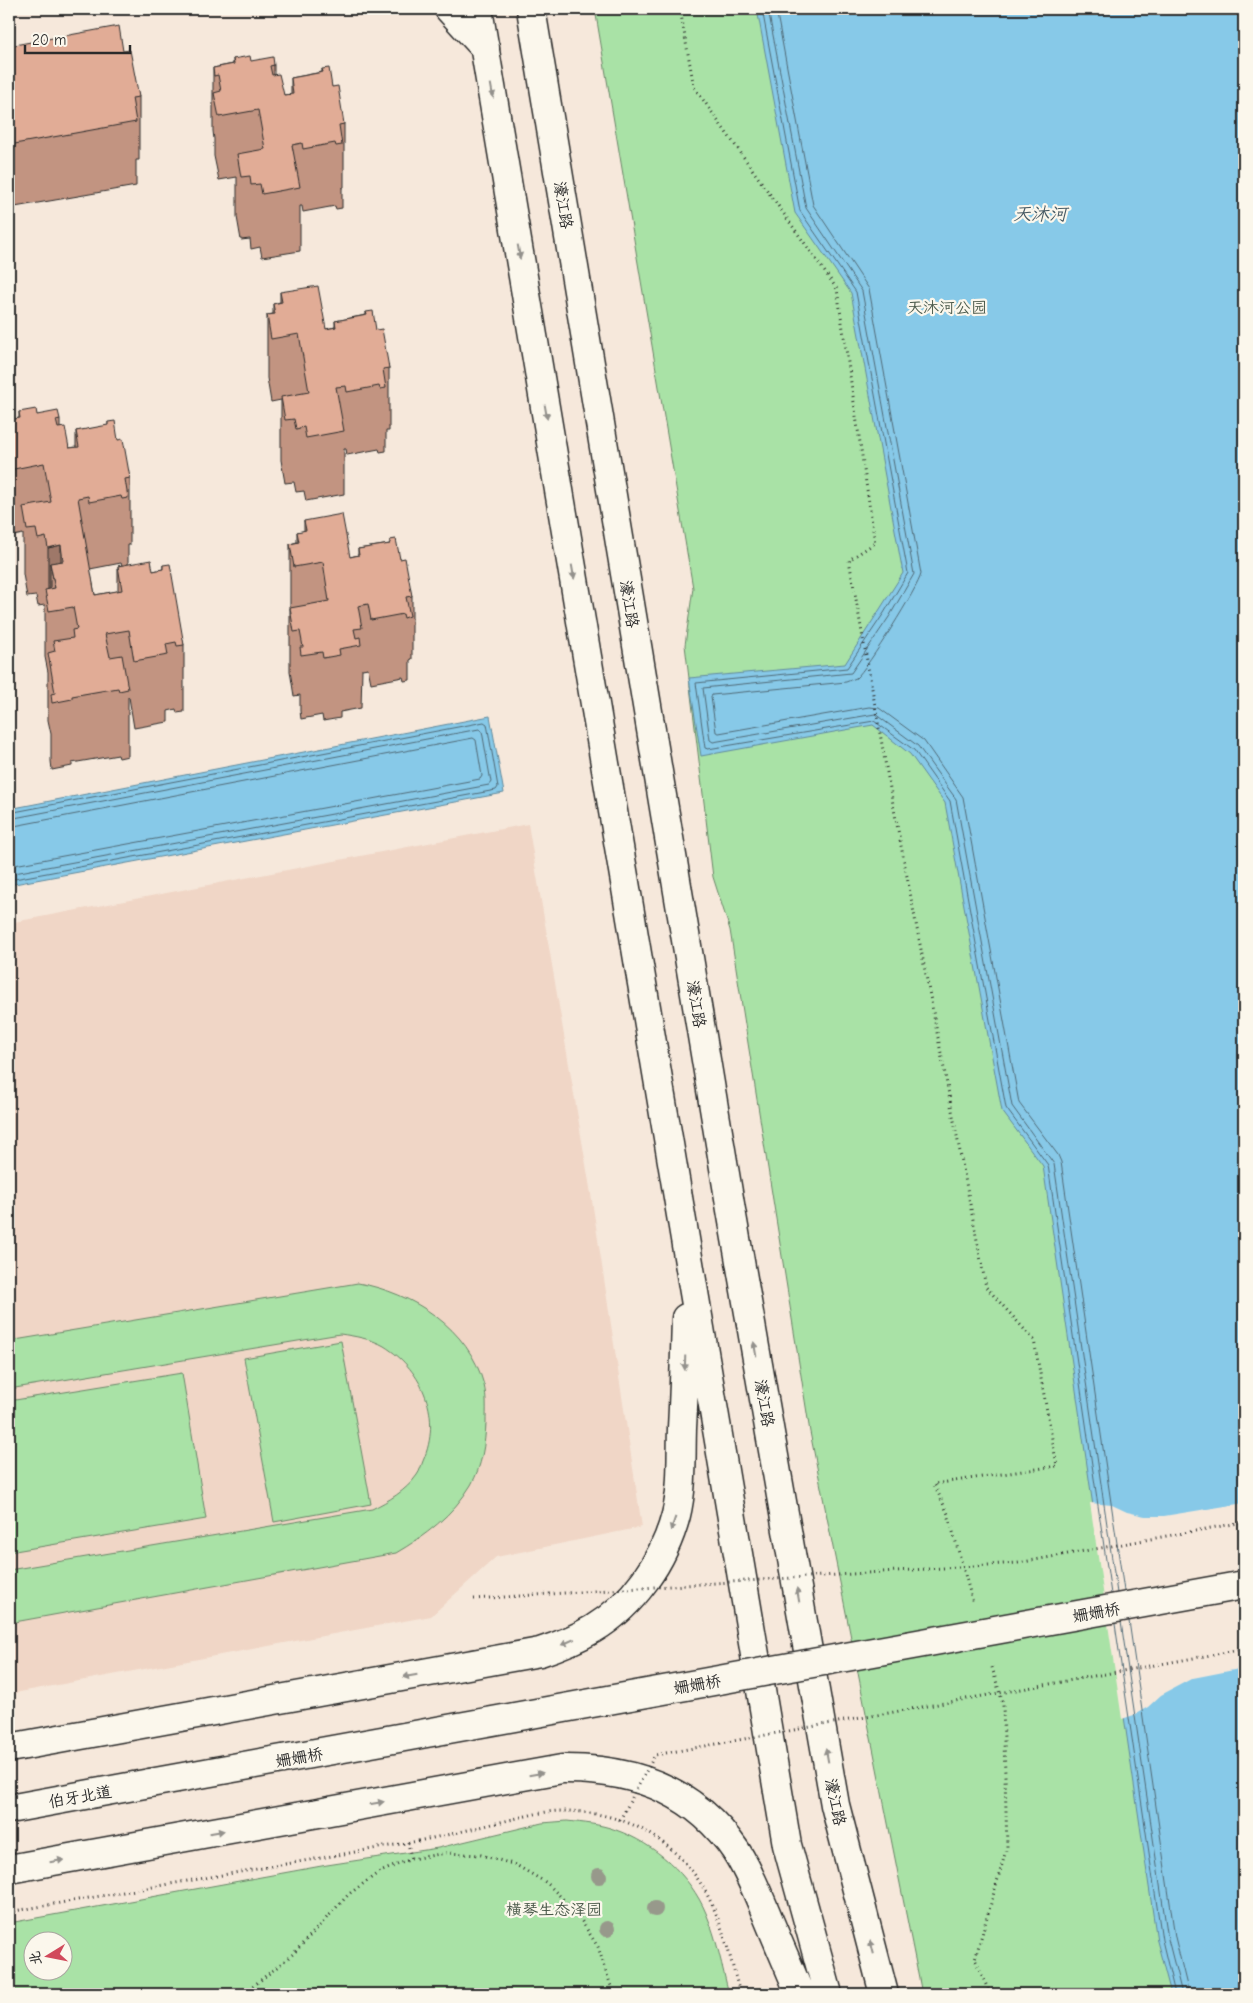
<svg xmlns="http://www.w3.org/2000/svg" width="1253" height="2003" font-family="'Comic Neue','LXGW WenKai TC',sans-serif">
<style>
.built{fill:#f0d6c6}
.green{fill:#a9e2a6;stroke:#6a8668;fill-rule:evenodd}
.water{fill:#87c9e8;stroke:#628a9c}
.pier{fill:#f6e8db}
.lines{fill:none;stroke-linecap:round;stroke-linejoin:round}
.shore{stroke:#506a77;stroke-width:1}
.minor-casing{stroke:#2b2b2b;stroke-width:31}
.secondary-casing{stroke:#2b2b2b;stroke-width:31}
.path{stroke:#2b2b2b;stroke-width:3;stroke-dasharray:1 4;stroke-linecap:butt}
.minor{stroke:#fbf7ec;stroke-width:28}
.secondary{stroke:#fbf7ec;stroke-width:28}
.secondary-bridge-casing{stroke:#2b2b2b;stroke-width:31;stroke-linecap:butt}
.path-bridge{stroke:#2b2b2b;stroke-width:3;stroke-dasharray:1 4;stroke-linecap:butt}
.secondary-bridge{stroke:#fbf7ec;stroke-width:28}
.tree{fill:#97998b}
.wall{fill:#c29481;stroke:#2b2b2b;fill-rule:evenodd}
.shaded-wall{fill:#9e7869;stroke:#2b2b2b}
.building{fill:#e1ac96;stroke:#2b2b2b}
.oneway{fill:#93918c}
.labels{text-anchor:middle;stroke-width:4.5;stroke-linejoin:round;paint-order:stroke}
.street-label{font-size:16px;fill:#2b2b2b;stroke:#fbf7ec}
.park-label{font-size:16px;fill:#4a594a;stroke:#fbf7ec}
.water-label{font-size:18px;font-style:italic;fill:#475a64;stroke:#fbf7ec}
</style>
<rect width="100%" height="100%" fill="#f6e8db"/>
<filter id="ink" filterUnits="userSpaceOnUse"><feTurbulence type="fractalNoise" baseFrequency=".02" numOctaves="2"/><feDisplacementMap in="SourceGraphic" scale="10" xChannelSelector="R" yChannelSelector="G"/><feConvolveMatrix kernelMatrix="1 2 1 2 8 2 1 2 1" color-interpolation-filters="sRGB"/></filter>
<g filter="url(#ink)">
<path class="built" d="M528,824L591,1194L642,1527L496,1557L431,1616L9,1694V923Z"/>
<path class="green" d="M595,9H1244V1994H922L810,1432L730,930L713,877L685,645L693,588Z
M358,1283C413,1293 469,1328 484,1385C487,1397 486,1411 486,1423C485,1444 482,1466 471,1485C453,1515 425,1536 396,1553L9,1623V1570L372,1509C388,1501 406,1491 417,1475C420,1471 421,1466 423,1461C442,1418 424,1371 384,1346C372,1339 354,1336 340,1334L9,1389V1341Z
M341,1341L371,1504L274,1522L244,1358Z
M182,1373L206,1519L9,1552V1401Z
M567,1821C584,1823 600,1824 616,1830C655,1844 690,1875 706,1913C717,1939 722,1967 729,1994H9V1923L327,1865L438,1848L542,1823ZM62,1940V1970H32V1940Z"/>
<path class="water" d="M757,9H1244V1994H1171L1157,1941L1043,1166L1002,1111L945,803L910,754L873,725L701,756L689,678L845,664L903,573L851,293L795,213Z
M490,716L504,793L9,885V809Z"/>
<path class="pier" d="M1090,1503L1112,1505L1127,1512L1145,1516H1164L1244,1503V1668L1193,1678L1161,1695L1148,1707L1134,1715L1122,1719Z"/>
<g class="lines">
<path class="shore" d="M762,9L800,211L856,292L908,573L884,613L847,668L696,683L705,748L708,749L874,721L914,750L950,801L1006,1108L1048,1165L1111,1594
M768,9L806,208L862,291L914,574L889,617L851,673L703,688L710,740L713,742L875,714L918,746L956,799L1012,1106L1054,1164L1117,1593
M776,9L813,205L869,289L921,574C919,586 867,669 856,678L846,682L712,695L711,697L716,732L719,733L869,707L879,708L924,741L963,797L1019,1103L1058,1155L1061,1162L1124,1591
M9,813L484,722L487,724L498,787L496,790L9,880
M9,819L479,729L482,731L491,782L489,785L9,874
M9,827L473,738L476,740L482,776L480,779L9,866
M1129,1621L1175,1937L1189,1994
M1121,1622L1168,1939L1182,1994
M1115,1624L1162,1940L1175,1994"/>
<g class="minor-casing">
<path id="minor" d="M449,9L485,48"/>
</g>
<g class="secondary-casing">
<path id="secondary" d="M478,9L787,1845L828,1994
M531,9L731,1210L835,1805L884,1994
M9,1748L540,1652C558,1646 576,1639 593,1629C633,1605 664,1561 676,1515C683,1487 681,1457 682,1428C684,1392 685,1355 686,1318
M9,1809L150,1783
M9,1869L562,1769C633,1768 695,1790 736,1851C749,1871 757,1892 766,1913C777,1940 789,1967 800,1994"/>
</g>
<path class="path" d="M680,9L694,87L837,289L875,543L849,560L888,778L986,1287L1034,1340L1057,1466L934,1484L948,1514L973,1603
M408,1842L411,1859
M9,1912C145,1888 282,1865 418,1841C448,1835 476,1828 505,1821C526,1816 547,1810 568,1811C594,1812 623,1818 645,1831C711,1869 722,1926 740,1994
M240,1994L257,1983L293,1954L349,1894L378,1873L411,1859L446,1853L481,1855L516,1865L547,1883L576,1912L598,1947L611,1986L612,1994
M990,1994L975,1959L1007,1847L1003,1704L991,1664"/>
<use href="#minor" class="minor"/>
<use href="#secondary" class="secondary"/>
<g class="secondary-bridge-casing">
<path id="secondary-bridge" d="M150,1783L1244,1585"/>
</g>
<path class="path-bridge" d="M474,1599L1018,1563L1244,1522
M620,1820L655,1755L1244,1649"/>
<use href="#secondary-bridge" class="secondary-bridge"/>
</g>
<g class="tree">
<circle cx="599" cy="1876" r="8"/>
<circle cx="655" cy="1909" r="8"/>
<circle cx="607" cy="1929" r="8"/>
</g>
<path class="wall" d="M9,46L123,51L139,97V160H136V186L9,208Z
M233,59L274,65V75L284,95L291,94V78L322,72V69L332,87L344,124V187L342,188V208L336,209L335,206L303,212L302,206H300V251L262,257L260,247L251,249L250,239L241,240L237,217V177L219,180L214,156V139L213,131V68L233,64Z
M280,292L326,329L335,327V321L366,315V312L376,330L389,368V431H386V451L380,452L379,449L347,455L346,449H344V494L306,501L304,491L296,492L294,482L285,483L281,460V400L271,402L267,378V315L273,314V304L280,302Z
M19,412L60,419V428L69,448L76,447V431L108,426V422L118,440L130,478V545H128V564L153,571L163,569V565L184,645V712L177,713L176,709L168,711V722L134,728L129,697H128V756L119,758L118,755L72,763V766L52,770L51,761V734L48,720V672L45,657V605L38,606L36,596L27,597L23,574V534L9,537V420L19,418ZM121,563L122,565L118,566V591L95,595L90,569Z
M304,521L350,557L358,555V549L390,544V540L400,559L412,596V659L410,660V680L404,681L403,677L371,683L368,668L362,669L361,708L340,712V718L323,721L322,715L301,719L300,711V695L294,696L290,671V544L297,542V532L304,531Z"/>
<path class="shaded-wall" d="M61,545V609L55,588L50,563V611L48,605V548Z"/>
<path class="building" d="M119,26L123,51L130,50L139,97L132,98L136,122L9,145V46Z
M250,56L251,61L273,57L274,65L270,66L272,75L279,74L284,95L293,94L291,78L323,72L322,69L329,68L332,87L338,86L344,124L339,125L342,145L336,146L335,143L303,149L302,143L292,145L300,187L262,194L260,184L251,185L250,176L241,177L237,154L265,149L258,110L219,117L214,93L221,91L218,75L214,76L213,68L234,64L233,59Z
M318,286L326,329L336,327L335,321L367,315L366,312L373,311L376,330L382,329L389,368L383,369L386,388L380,389L379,386L347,392L346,386L336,387L344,431L306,438L304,427L296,429L294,419L285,420L281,397L309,392L299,334L271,339L267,315L275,314L273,304L282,302L280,292Z
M36,409L37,415L58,411L60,419L56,420L58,428L65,427L69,448L79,447L76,431L108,425V422L115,421L118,440L123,439L130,478L125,479L128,498L122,499L121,496L89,502L88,496L78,498L95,595L122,590L118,566L151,560L153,571L163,569V565L170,564L184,645L177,646L176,642L166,644L168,655L134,661L129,630L105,634L110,657L122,655L128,689L119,691L118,688L72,696V699L52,703L51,694L55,693L48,653L55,651L53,641L73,638L72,630L77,629L73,607L49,611L45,590L55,588L50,563L63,561L61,545L48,548L46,537L38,539L36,529L27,530L23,507L51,502L44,463L9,470V420L20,418L19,412Z
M342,514L350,557L359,555L358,549L390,544V540L396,539L400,559L405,558L412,596L406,597L410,616L404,618L403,614L371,620L368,604L358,606L362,628L354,629L356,638L360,637L361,645L339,649L340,655L323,658L322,652L301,655L300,647H303L300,631L294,632L290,608L329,601L323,562L294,567L290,544L299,542L297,532L306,530L304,521Z"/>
<defs><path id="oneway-solid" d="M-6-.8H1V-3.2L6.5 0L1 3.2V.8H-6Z" transform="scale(1.25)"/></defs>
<g class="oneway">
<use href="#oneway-solid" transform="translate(492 91) rotate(80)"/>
<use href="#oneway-solid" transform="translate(519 252) rotate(80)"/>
<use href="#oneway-solid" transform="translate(546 412) rotate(80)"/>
<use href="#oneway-solid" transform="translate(573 572) rotate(80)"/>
<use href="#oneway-solid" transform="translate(755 1349) rotate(-100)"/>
<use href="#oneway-solid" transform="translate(685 1363) rotate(92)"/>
<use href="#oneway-solid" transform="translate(673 1524) rotate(109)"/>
<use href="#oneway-solid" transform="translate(798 1595) rotate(-100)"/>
<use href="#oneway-solid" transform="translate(568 1642) rotate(156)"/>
<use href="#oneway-solid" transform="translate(410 1676) rotate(170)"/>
<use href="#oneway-solid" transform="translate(827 1755) rotate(-100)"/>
<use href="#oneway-solid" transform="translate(536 1774) rotate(-10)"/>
<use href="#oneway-solid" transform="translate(377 1803) rotate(-10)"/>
<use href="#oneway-solid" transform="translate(217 1832) rotate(-10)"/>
<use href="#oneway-solid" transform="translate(57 1861) rotate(-10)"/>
<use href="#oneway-solid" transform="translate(872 1947) rotate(-104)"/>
</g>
</g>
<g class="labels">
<g class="street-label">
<text transform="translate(564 205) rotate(81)" y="6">濠江路</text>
<text transform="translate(630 604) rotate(81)" y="6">濠江路</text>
<text transform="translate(697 1004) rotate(81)" y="6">濠江路</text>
<text transform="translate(765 1403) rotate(80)" y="6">濠江路</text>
<text transform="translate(1096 1612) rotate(-10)" y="6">姗姗桥</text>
<text transform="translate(697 1684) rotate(-10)" y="6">姗姗桥</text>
<text transform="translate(299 1757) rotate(-10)" y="6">姗姗桥</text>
<text transform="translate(80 1796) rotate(-10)" y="6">伯牙北道</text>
<text transform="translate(836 1802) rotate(78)" y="6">濠江路</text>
</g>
<g class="park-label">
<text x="947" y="313">天沐河公园</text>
<text x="554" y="1915">横琴生态泽园</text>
</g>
<g class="water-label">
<text x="1040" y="220">天沐河</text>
</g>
</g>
<rect width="1253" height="2003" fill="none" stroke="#fbf7ec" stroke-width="30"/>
<rect x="15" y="15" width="1223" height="1973" fill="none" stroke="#2b2b2b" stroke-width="2" filter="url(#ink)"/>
<g transform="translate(48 1956) rotate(260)"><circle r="24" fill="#fbf7ec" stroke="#a8a59f"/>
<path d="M0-4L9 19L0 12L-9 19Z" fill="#d1495b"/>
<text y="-8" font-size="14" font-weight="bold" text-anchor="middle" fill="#2b2b2b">北</text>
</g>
<path d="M25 45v8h105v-8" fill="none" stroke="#2b2b2b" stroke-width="2.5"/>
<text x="32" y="45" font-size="15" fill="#2b2b2b" stroke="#fbf7ec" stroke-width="4" paint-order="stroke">20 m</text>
</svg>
